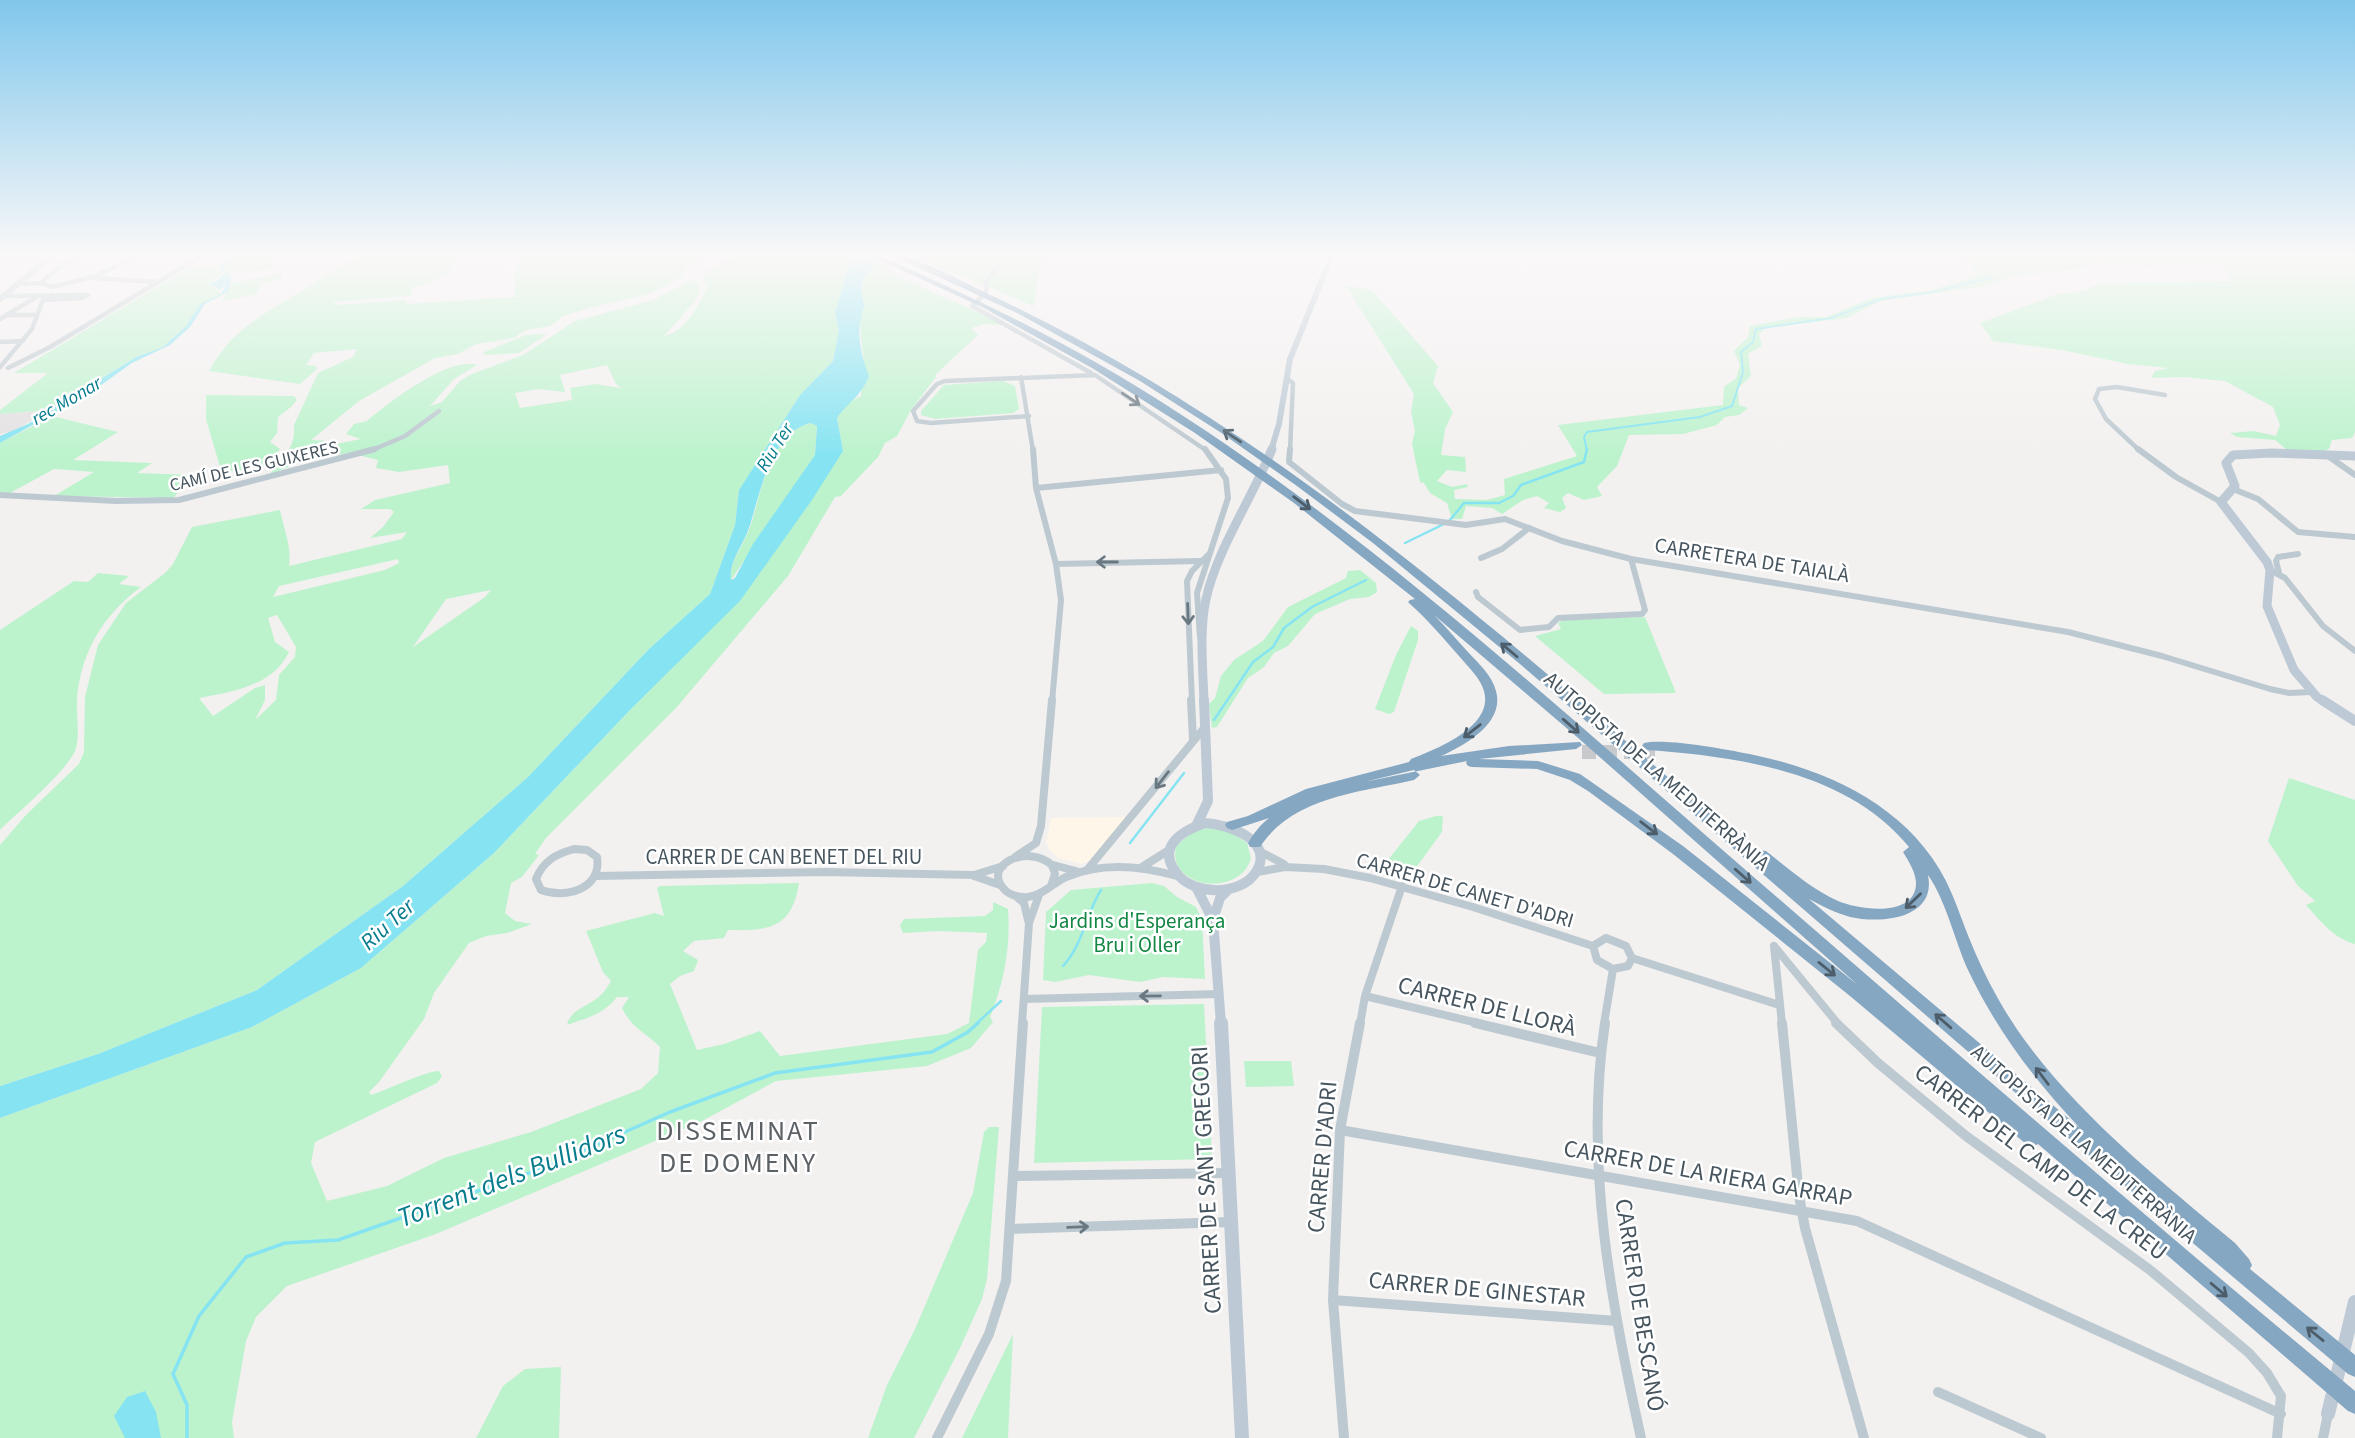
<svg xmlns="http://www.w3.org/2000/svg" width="2355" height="1438" font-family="'Source Sans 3',sans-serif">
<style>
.commercial{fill:#fdf6e9}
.education{fill:#e4e1e2}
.green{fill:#bcf3cd;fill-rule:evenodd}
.water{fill:#86e4f2;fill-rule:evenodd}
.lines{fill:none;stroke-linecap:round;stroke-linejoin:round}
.stream-far2{stroke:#86e4f2;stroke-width:2}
.stream-far1{stroke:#86e4f2;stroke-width:2.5}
.stream{stroke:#86e4f2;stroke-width:3.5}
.highway-tunnel{stroke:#c8c9cc;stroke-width:14;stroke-dasharray:14 7;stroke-linecap:butt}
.street-far3{stroke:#bdc9d0;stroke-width:4.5}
.street-far2{stroke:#bdc9d0;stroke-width:6}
.street-far1{stroke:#bdc9d0;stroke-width:8}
.street{stroke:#bdc9d0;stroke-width:10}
.secondary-far3{stroke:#bdcad5;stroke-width:6}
.secondary-far2{stroke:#bdcad5;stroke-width:9}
.secondary-far1{stroke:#bdcad5;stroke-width:10}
.secondary{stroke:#bdcad5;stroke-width:14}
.highway{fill:#85a7c2;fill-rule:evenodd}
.oneway{stroke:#6a7881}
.oneway2{stroke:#4d5d69}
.labels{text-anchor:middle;stroke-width:5;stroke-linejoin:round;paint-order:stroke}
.far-street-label{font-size:18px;fill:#47555f;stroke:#fff}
.far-water-label{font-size:19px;font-style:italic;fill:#067c8d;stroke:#fff}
.street-label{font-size:21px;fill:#47555f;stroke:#fff}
.park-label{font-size:21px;fill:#118743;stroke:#fff}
.water-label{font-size:23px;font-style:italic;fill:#067c8d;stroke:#fff}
.near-street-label{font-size:24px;fill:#47555f;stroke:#fff}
.near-neighbourhood-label{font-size:28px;letter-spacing:2px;fill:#5c6166;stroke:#fff}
.near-water-label{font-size:28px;font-style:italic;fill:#067c8d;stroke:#fff}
</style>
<rect width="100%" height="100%" fill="#f3f0f0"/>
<path class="commercial" d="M1127,817L1092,860L1082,864L1058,858L1049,850L1046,842L1051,818Z"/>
<path class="education" d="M49,410L14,431L0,434V414Z"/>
<path class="green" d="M236,255H275L270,269L231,274L223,267Z
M369,255H462L446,275L412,289L410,296L333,302L335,305L407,300L406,304L515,297V273L520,256L501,255H703L702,262L687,267L682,272L683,276L652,293L589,308L563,316L550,326L526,330L514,338L476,344L458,354L435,358L359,401L311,440L327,441L326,446L361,439L346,434L354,424L367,421C388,403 449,356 477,365L454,379L430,406L442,402L460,381L472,374L525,354L575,321L654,300L698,277L697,283L700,288L696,300L664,336C687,331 698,305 708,286L703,280L708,270L731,257L852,255L835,313L839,330L833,361L800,395L739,490L735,525L710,594L649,649L528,777L403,886L257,990L98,1054L0,1086V845L26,815L79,764L84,752L85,697L98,645L126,603L165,573L173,564L192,527L280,510C284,530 292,547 289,566L402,539L407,532L370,538L383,527L394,512L390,509H361L375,500L450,483L448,465L399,472L376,468L378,460L350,453L310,458L269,475C282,459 296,448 294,425L318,373L353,357L357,349L314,353L306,365L316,366L317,369L300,384L209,371C232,329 263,315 302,291C324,278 343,261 369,255ZM607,365L616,384L621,388L595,384L570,388L572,400L520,408L515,393L538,389L565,392L560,375ZM398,559L399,563L385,570L273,597L279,586ZM491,590L485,597L413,647L446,599ZM277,615L296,647L295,657L279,675L276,700L255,720L265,700V685L255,688L213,716L199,698C232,692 273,686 289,652L275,642L268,618Z
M911,255H1050L1040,263L1034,306Z
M1943,255H2355V432L2352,438L2332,440L2329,449L2315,454L2286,449L2275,440L2237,437L2230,433L2254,431L2276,436L2280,425L2273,407L2225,381L2185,377L2151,378L2155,371L2168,368L2128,364L2062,350L1993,341L1980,323L2058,294L2078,292L2104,283L2232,281L2222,265L2216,264L2144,266L2098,263L2090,267L2009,277L1985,286L1881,301L1847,318L1765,328L1759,334L1762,346L1748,354L1751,376L1738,388L1739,405L1748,408L1739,415L1725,417L1717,425L1683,434L1629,435L1617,466L1597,487L1602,496L1584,500L1568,493L1562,498L1566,508L1560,512L1544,508L1549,503L1537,496L1523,500L1502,514L1492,508L1466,506L1462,519H1452L1447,503L1430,493L1424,483L1420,482L1412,444L1415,431L1411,412L1414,394L1346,286L1372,290L1438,366L1433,383L1453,412L1445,429L1441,455L1465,457L1466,472L1447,470L1437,481L1452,487L1467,484L1468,487L1454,490L1455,499L1487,500L1505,495L1504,479L1577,456L1558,425L1723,405L1724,387L1736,378L1740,365L1734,351L1748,337L1750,326L1799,317H1826L1872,298L1931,290L1979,275L1972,269V262Z
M877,261L890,266L888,272L1006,325L985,324L971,328L978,335L936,374V377L911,410L897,436L885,443L878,457L841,496L835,497L788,576L676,708L546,838L535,854L539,855L522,877L511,883L505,913L515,921L532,924L507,933L486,936L469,943L434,993L424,1019L379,1082L369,1092L371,1095C386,1090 426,1071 439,1071L442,1076L437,1083L315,1142L311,1163L327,1201L387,1186L444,1158L531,1132L641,1089L658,1073L660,1047C644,1031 632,1029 622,1008L629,997H617C604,1014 587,1018 567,1025C570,1010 586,1007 596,999C603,994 607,988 611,981L603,972L586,931L655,913L664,916L657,888L660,886L799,883C792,929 768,931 728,930L724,938L694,941L683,951L698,960L694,971L680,976L670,984L697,1050L724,1044L760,1031L780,1056L947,1034L969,1023L978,950L986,942L987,933L938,931L903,933L900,925L904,919L985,916L993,910V902L1008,909C1011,946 1004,983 990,1017L993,1022L971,1048L927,1066L776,1081L702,1121L436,1234L287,1286L256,1317L246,1341L232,1422L234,1438H0V1118L252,1027L361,968L494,853L629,711L739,601L843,451L837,418L848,403L861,396L864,363L859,318L865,306C858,285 862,277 877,261Z
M192,266L214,267L223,273L214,280L213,286L221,294L198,307L186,326L163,347L136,357L49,410L0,414V410L48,373H14Z
M282,273L280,280L261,283L257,294L222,301L232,283Z
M547,334L519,353L487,355L482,353L526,335Z
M1003,381L1015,386L1019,409L1013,413L935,419L921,415V411L944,385Z
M206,395L294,396L297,400L291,407L278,417L277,433L270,442L280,449L269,465L236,471L221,470L206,419Z
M52,416L118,432L73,460L152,463L137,473L194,475L173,498L54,496L94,472L54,469L10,493H0V443Z
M811,423L817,426L815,455L731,580C729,561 742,548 749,530C761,497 768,433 811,423Z
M1360,570L1376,583L1377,592L1369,597L1350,599L1315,614L1288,646L1274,653L1264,667L1248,678L1217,727L1212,728L1209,704L1215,698L1221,676L1234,660L1263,641L1288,607L1346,578L1348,571Z
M98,573L129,576L119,584L141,587C103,615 81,652 77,699C76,714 80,733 76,748C70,769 18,812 0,830V630L74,581L88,582Z
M1645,617L1676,693L1604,694L1535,636L1561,629L1558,623L1564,620Z
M1411,626L1418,631V640L1394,712L1389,714L1375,709L1396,655Z
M2289,778L2355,800V944C2335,939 2320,921 2306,905L2315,901L2298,886L2268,841Z
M1436,816H1443L1442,832L1415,869L1393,872L1386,869L1388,860L1419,821Z
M1223,827L1247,843L1251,858C1241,898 1166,889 1176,846L1196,829Z
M1152,883L1164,886L1177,897L1196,907L1202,919L1205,979L1163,977L1140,982L1089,975L1055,982L1043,980L1046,912L1071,890Z
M1204,1004L1212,1159L1034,1163L1042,1007Z
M1244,1061H1291L1294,1086L1246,1087Z
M989,1127H999L987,1279L982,1299L960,1348L914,1438H868L887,1385L915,1329L973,1193L984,1132Z
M1013,1334L1008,1438H962Z
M561,1367L559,1438H476L503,1386L525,1369Z"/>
<path class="water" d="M233,255H236L223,267L232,278L228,292L205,304L190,327L170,345L132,363L87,395L0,443V436L28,424L136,357L163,347L186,326L200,304L221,294L227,284L219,290L212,284L224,274L227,280L225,273L219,269V266Z
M852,255H881C867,277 855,277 865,306C854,326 861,356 869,376C860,398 850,400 837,418L843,451L812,500L740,601L629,711L494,853L361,968L252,1027L0,1118V1086L98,1054L257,990L403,886L528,777L649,649L710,594L735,525L739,490L800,395L833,361L839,330L835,313ZM811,423L817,426L815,455L753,544L735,578L731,580C729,560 743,546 749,528C760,495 770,432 811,423Z
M145,1391L156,1412L161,1438H125L114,1416L127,1397Z"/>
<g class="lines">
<path class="stream-far2" d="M1587,451L1584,437L1587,432L1700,417L1732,406L1743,372L1741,352L1753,342L1756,329L1831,318L1881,299L1934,292L1992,277"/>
<path class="stream-far1" d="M1450,520L1464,503H1499L1513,496L1521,485L1584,462L1587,449
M1405,543L1444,524
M1214,720L1253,662L1273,647L1284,628L1312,607L1366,580
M1130,843L1184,773
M1063,966C1084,943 1085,915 1101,890
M976,1024L1001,1001"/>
<path class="stream" d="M187,1438V1405L173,1374L199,1316L246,1257L285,1243L338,1240L546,1167L670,1112L775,1073L932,1052L968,1032L978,1023"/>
<path class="highway-tunnel" d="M1582,752H1655"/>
<path class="street-far3" d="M0,259H49
M999,266L986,282V293L972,306L1091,373
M93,278L157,282
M41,283L63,264L80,255
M19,284L41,283L52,287L95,276L140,255
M5,296L88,295L82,298L43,300
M8,315H36
M0,319L38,296
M0,342L23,341
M0,367L32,329L44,297
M8,368L50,347L203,255
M1021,377L1033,451
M1286,378L1293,383L1290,451
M1029,416L931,423L917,421L913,411L937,384L945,381L1095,375L1207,451
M370,451L405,436L439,411
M2140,451L2106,419L2095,399L2099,389L2117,387L2165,395"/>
<path class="street-far2" d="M1033,449L1036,488L1056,564L1061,600L1052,702
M1290,449L1289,462L1342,504L1355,511L1466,525L1505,519L1562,541L1631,559L2068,632L2162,656L2270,689L2289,693L2311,692
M2138,449L2176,477L2221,502
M2328,456L2355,475
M1036,488L1221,470
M2233,489L2258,499L2298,532L2355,537
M0,495L116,501L179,500L375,449
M1481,558L1502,549L1529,528
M1056,564L1200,561
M2270,570L2285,578L2323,626L2355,651
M2279,573L2276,561L2278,557L2298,554
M1476,592L1478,597L1520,630L1549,627L1558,618L1642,614L1645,610L1631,559
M1200,637L1197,593L1228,498L1226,479L1205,449
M1192,702L1187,581L1192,571L1209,554"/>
<path class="street-far1" d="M1191,700L1193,740
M574,849L587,850L597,857C602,889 566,899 541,890L536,879C543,861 556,854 574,849Z
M1259,851L1284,864
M1015,857L1036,843L1041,826L1052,700
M1053,865L1076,871
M1142,867L1169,850
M1087,870L1205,727
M1257,872L1285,867L1324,869L1370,878L1473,907L1593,946
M595,876L826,872L974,875L1003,866
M974,876L1000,885
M1051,886L1055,874L1052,865C1026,843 982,866 1004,889C1009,895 1020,898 1028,897C1043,895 1053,883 1066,877C1101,862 1142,866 1177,876
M1017,897L1024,903L1028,920
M1606,938L1626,946L1632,958L1628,966L1613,969L1597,960L1593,946Z
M1774,946L1838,1024
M1774,946L1782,1024
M1632,958L1779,1005
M1365,996L1482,1024
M1024,999L1219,994
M1022,1024L1029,923L1039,895
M1360,1024L1365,996L1402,886
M1604,1024L1613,969"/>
<path class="street" d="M1475,1023L1600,1053
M1605,1023C1584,1161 1611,1304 1641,1438
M1782,1023L1799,1196L1805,1228L1864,1438
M1836,1023L1878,1063L1966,1136L2150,1270L2249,1353L2267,1373L2281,1396L2277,1438
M1340,1130L1857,1221L2281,1414
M1013,1176L1228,1173
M1010,1229L1231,1222
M1333,1300L1617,1321
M1938,1392L2041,1438
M937,1438L989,1334L1006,1281L1023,1023
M1344,1438L1333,1300L1340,1130L1360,1023
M2323,1438L2328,1414"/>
<path class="secondary-far3" d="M0,299L53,255
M1271,451L1279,424L1290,359L1332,255"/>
<path class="secondary-far2" d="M1204,702C1203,668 1199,632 1206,599C1217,549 1253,497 1272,449
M2325,702L2317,697L2294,670L2267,606L2270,570L2267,562L2221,502L2235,486L2226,463L2233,455L2271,453L2355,456"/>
<path class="secondary-far1" d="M2322,700L2355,721
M1205,823C1227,824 1276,840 1256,872C1241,896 1196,895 1179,876C1154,848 1181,831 1205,823Z
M1197,824L1208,801L1204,700
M1196,887L1213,920L1221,1024
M1213,920L1220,898L1229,889"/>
<path class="secondary" d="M1221,1023L1242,1438
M2328,1414L2355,1302"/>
<path class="highway" d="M869,255H878C952,288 1026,322 1097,363C1330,497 1538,690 1741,866C1944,1042 2147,1219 2355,1391V1414L2348,1411L2038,1144L2032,1147L2026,1144L1850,996L1673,854L1588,791L1570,780L1537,769L1472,767L1468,766L1466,763L1467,761L1364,782L1414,770L1420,775L1414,780C1361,792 1292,797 1260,847H1250L1248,843C1254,833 1260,825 1269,818L1232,830L1227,828L1225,825L1227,822L1248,816L1306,789L1409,762L1411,759C1436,749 1494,727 1484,691C1480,677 1468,667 1459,656C1443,638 1428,620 1410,604L1408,602L1410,600L1415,599L1294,503L1195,433L1092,368L984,308ZM1434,615L1577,737L1858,985L1683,846L1580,774L1538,761L1479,759L1576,749L1582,745L1580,742L1509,746L1441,756C1465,745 1505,723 1496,691C1492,675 1478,663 1467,651C1456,639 1446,627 1434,615Z
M891,255C911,253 964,282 984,292C1275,426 1514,646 1756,853L1761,850L1766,851C1789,869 1811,889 1838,901C1859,910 1917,918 1916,882C1915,871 1909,862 1903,852L1909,847C1847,771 1739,757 1648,750L1642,746L1644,743C1667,738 1729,750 1754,755C1831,771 1909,808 1946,881C1956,901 1963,924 1972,945C1986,979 2004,1012 2026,1042C2084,1120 2161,1181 2235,1243L2249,1259L2252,1265L2250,1269L2355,1355V1377L2348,1374L2040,1114L1520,664L1373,543L1297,486L1220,432L1140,381L1019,314ZM1928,875C1947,903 1954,939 1968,970C1996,1029 2034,1080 2080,1128L1809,899C1822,906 1836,913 1850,917C1881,924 1937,919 1928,875Z"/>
</g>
<defs><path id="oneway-shaft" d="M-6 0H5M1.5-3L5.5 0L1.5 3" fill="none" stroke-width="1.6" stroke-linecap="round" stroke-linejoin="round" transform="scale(1.75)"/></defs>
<g class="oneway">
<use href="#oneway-shaft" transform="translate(1131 399) rotate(34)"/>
<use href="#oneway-shaft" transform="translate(1107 562) rotate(180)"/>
<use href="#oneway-shaft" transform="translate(1188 614) rotate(88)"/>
<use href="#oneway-shaft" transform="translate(1162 780) rotate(128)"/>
<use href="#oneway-shaft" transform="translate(1150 996) rotate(179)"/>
<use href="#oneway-shaft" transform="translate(1078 1227) rotate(-2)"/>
</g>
<g class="oneway2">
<use href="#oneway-shaft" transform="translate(1232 436) rotate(-146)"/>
<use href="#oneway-shaft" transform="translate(1302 503) rotate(37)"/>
<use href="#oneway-shaft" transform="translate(1509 650) rotate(-140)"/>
<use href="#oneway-shaft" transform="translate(1571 726) rotate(41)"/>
<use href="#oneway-shaft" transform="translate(1472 731) rotate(142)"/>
<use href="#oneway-shaft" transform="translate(1649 828) rotate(37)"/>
<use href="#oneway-shaft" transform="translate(1743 876) rotate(41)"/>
<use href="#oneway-shaft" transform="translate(1913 901) rotate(136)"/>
<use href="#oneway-shaft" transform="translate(1827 969) rotate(39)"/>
<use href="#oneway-shaft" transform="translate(1943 1021) rotate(-139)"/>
<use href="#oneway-shaft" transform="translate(2042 1076) rotate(-127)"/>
<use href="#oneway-shaft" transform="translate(2219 1290) rotate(40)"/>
<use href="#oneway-shaft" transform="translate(2315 1334) rotate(-141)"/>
</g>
<linearGradient id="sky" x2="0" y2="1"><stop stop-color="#81c7ec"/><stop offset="0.56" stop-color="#faf8f8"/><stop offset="1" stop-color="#faf8f8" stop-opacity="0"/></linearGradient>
<rect width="2355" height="456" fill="url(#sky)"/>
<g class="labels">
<g class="far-street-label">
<text transform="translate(254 466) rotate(-13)" y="6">CAMÍ DE LES GUIXERES</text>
</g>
<g class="far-water-label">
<text transform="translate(66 400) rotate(-30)" y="7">rec Monar</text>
<text transform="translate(774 447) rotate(-58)" y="7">Riu Ter</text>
</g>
<g class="street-label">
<text transform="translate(1752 560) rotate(9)" y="7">CARRETERA DE TAIALÀ</text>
<text transform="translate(1657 771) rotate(41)" y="7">AUTOPISTA DE LA MEDITERRÀNIA</text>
<text x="784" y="864">CARRER DE CAN BENET DEL RIU</text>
<text transform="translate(1465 890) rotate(16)" y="7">CARRER DE CANET D'ADRI</text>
<text transform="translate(2084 1144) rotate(41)" y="7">AUTOPISTA DE LA MEDITERRÀNIA</text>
</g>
<g class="park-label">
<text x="1137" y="928">Jardins d'Esperança<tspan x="1137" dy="24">Bru i Oller</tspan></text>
</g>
<g class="water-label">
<text transform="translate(387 924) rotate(-42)" y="8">Riu Ter</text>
</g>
<g class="near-street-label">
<text transform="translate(1487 1006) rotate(14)" y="8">CARRER DE LLORÀ</text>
<text transform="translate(1322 1157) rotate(-85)" y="8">CARRER D'ADRI</text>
<text transform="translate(2041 1162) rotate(37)" y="8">CARRER DEL CAMP DE LA CREU</text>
<text transform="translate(1708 1173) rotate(10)" y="8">CARRER DE LA RIERA GARRAP</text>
<text transform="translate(1206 1180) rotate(-93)" y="8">CARRER DE SANT GREGORI</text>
<text transform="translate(1477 1289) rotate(5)" y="8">CARRER DE GINESTAR</text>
<text transform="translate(1640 1305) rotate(81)" y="8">CARRER DE BESCANÓ</text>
</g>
<g class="near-neighbourhood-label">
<text x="738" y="1140">DISSEMINAT<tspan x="738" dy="32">DE DOMENY</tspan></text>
</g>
<g class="near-water-label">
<text transform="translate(511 1175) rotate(-21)" y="10">Torrent dels Bullidors</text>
</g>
</g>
</svg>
